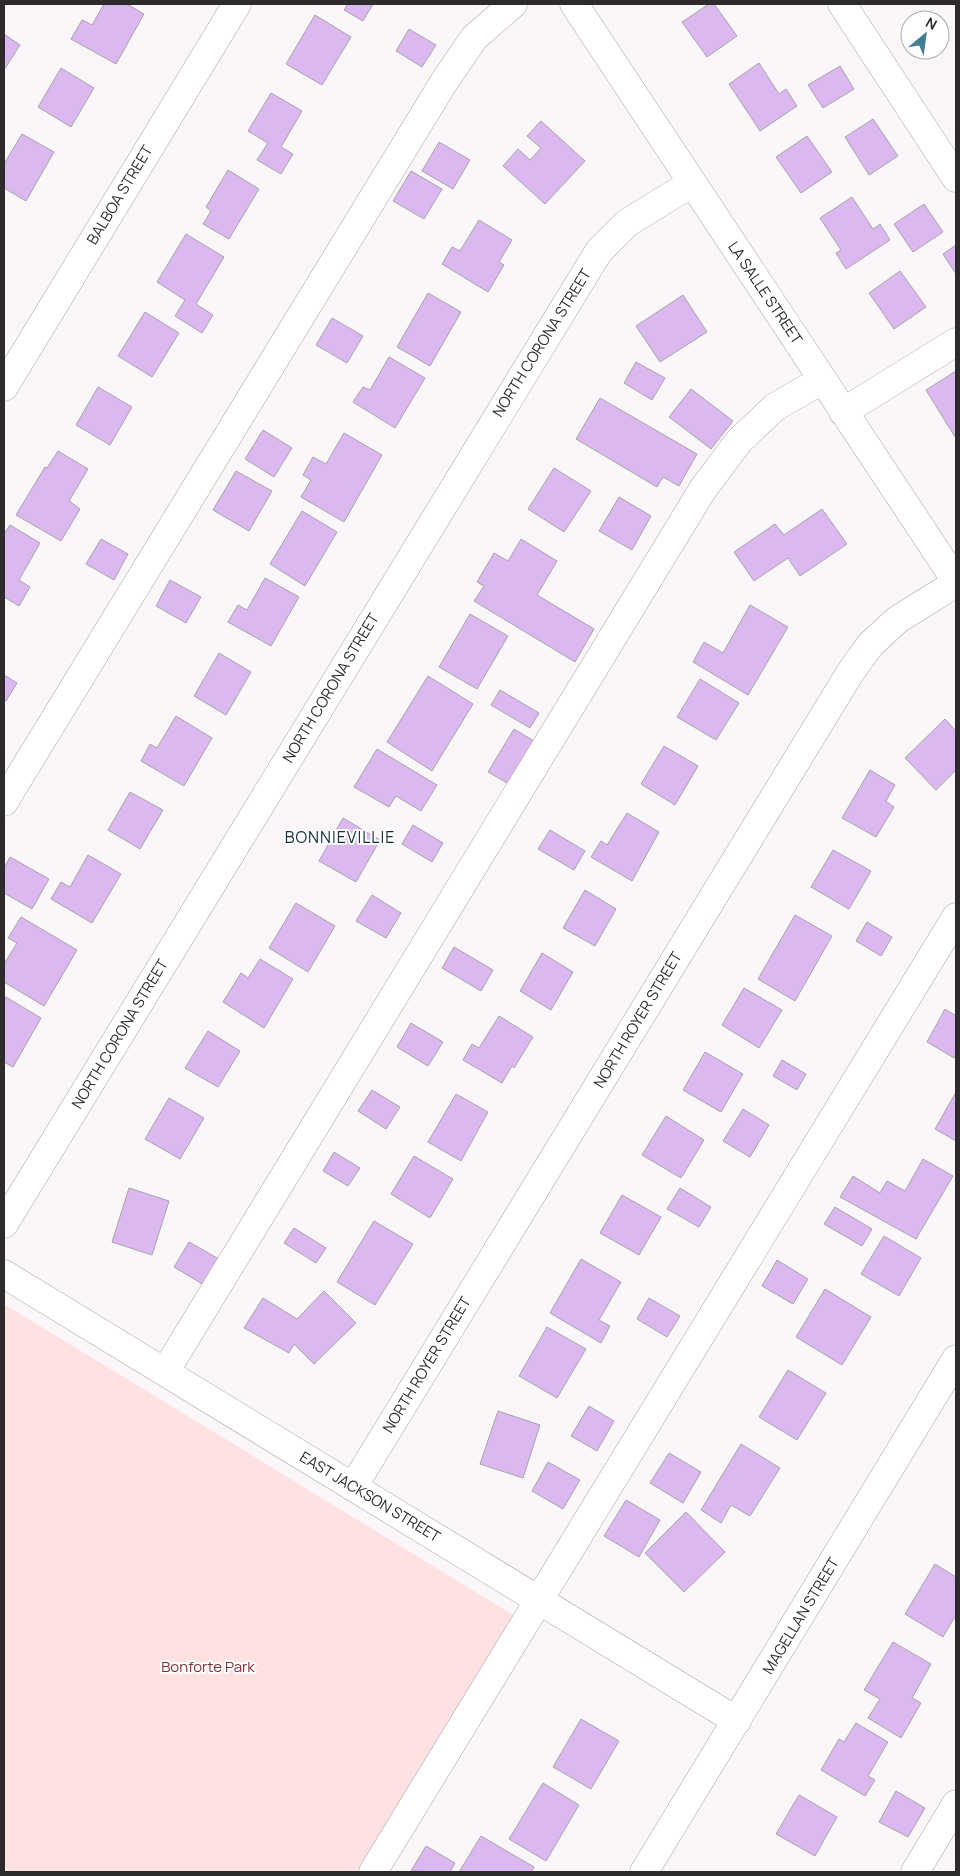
<svg xmlns="http://www.w3.org/2000/svg" width="960" height="1876" font-family="Manrope,sans-serif">
<style>
.green{fill:#fee2e1}
.building{fill:#dbb9f0;stroke:#a7a4a9}
.lines{fill:none;stroke-linecap:round;stroke-linejoin:round}
.minor-casing{stroke:#a8a4a7;stroke-width:29}
.minor{stroke:#fff;stroke-width:28}
.labels{text-anchor:middle;stroke-width:4;stroke-linejoin:round;paint-order:stroke}
.street-label{font-size:15px;fill:#2d2b2c;stroke:#fff}
.park-label{font-size:15px;fill:#802e34;stroke:#fff}
.neighbourhood-label{font-size:16px;letter-spacing:1px;fill:#102e39;stroke:#fff}
</style>
<rect width="100%" height="100%" fill="#fbf6fa"/>
<path class="green" d="M4,1304L515,1616L359,1872H4Z"/>
<path class="building" d="M104,4H127L144,14L116,64L71,39L82,20L92,25Z
M348,4H373L363,21L344,10Z
M709,4H714L737,36L707,57L682,22Z
M315,15L351,37L322,85L286,64Z
M409,29L436,45L422,67L396,51Z
M4,34L20,45L4,70Z
M759,63L779,94L786,89L797,106L760,131L729,84Z
M840,66L854,89L823,108L808,85Z
M61,68L94,88L71,127L38,107Z
M271,93L302,111L281,147L293,154L281,174L257,160L268,143L248,131Z
M873,119L898,156L869,175L845,137Z
M541,121L585,161L545,204L503,166L518,149L530,160L541,148L527,136Z
M22,134L54,152L26,201L4,188V164Z
M807,136L832,172L801,193L776,157Z
M439,142L470,160L453,189L422,171Z
M228,170L259,189L229,239L203,224L211,211L206,207Z
M411,171L442,189L424,219L393,201Z
M852,197L873,229L880,224L890,240L846,269L836,253L841,250L820,218Z
M924,204L943,232L913,252L894,224Z
M479,220L512,240L499,262L504,265L488,292L442,264L452,247L460,251Z
M186,234L224,257L196,304L213,315L202,333L175,316L185,300L157,282Z
M956,245V274L943,254Z
M900,271L926,307L894,329L869,293Z
M428,293L461,312L430,366L397,347Z
M683,295L707,332L660,362L636,326Z
M145,312L179,333L152,377L118,356Z
M332,318L363,336L347,363L316,345Z
M389,357L425,378L395,428L353,402L363,387L370,390Z
M636,362L665,378L652,400L624,383Z
M956,371V436L955,437L926,390Z
M98,387L132,407L110,445L76,425Z
M691,389L733,421L711,449L669,417Z
M600,398L697,454L679,486L663,477L657,487L576,439Z
M263,430L292,448L274,477L245,459Z
M344,433L382,455L344,522L301,497L311,480L303,475L313,457L326,464Z
M58,451L88,469L69,501L80,509L61,541L16,515L45,467L47,468Z
M554,468L591,491L564,532L528,509Z
M236,471L272,491L249,531L213,510Z
M619,497L651,516L632,550L599,531Z
M822,509L847,544L800,576L788,558L754,581L734,552L775,524L784,535Z
M302,511L337,532L305,586L270,564Z
M10,525L40,543L19,580L30,587L19,606L4,597V534Z
M101,539L128,554L114,580L86,564Z
M521,539L557,561L537,595L594,629L575,662L474,601L484,586L477,582L494,553L508,561Z
M265,578L299,597L271,646L228,622L238,605L247,610Z
M170,580L201,597L186,623L156,606Z
M750,605L788,627L748,695L693,662L704,642L723,653Z
M470,614L508,636L477,689L439,667Z
M219,653L251,672L226,715L194,696Z
M4,675L17,683L6,701L4,699Z
M428,676L473,704L432,771L387,742Z
M700,679L739,703L716,740L677,717Z
M500,690L539,713L530,728L491,705Z
M176,716L212,738L184,786L141,761L150,744L157,748Z
M945,719L956,731V770L936,790L905,758Z
M514,729L534,741L509,784L488,772Z
M664,746L698,766L675,805L641,784Z
M377,749L437,785L421,811L396,796L389,807L354,787Z
M870,770L895,785L886,801L894,807L876,837L842,818Z
M130,792L163,810L140,849L108,830Z
M627,813L659,832L632,881L591,857L601,841L607,845Z
M343,818L380,840L356,882L319,861Z
M413,825L443,843L432,862L402,844Z
M550,830L585,851L574,870L538,849Z
M833,850L871,871L849,909L811,887Z
M88,855L121,874L92,923L51,899L61,882L70,887Z
M10,857L49,879L32,909L4,893V868Z
M585,890L616,909L595,946L563,928Z
M372,895L401,913L386,938L356,921Z
M296,903L335,926L308,972L269,948Z
M795,915L832,936L795,1001L758,979Z
M21,917L77,950L44,1006L4,982V964L17,943L8,938Z
M867,922L892,937L881,956L856,941Z
M454,947L493,970L481,991L442,968Z
M542,953L573,972L551,1010L520,991Z
M260,959L293,979L264,1028L223,1002L241,973L248,978Z
M744,988L782,1010L759,1048L722,1025Z
M6,997L41,1018L13,1067L4,1062V1001Z
M945,1009L956,1016V1053L954,1058L927,1042Z
M499,1016L533,1037L514,1068L512,1066L502,1083L463,1060L472,1044L479,1048Z
M411,1023L443,1042L428,1066L397,1047Z
M208,1031L240,1051L218,1087L185,1068Z
M705,1052L743,1074L721,1112L683,1090Z
M782,1060L806,1074L797,1090L773,1076Z
M372,1090L400,1107L386,1129L358,1111Z
M956,1092V1141L935,1129Z
M456,1094L488,1112L461,1161L428,1142Z
M169,1098L204,1118L180,1159L145,1139Z
M743,1109L769,1125L750,1157L723,1141Z
M666,1116L704,1140L681,1178L642,1155Z
M334,1152L360,1168L348,1186L323,1171Z
M414,1156L453,1179L430,1218L391,1194Z
M923,1159L953,1176L916,1239L840,1197L853,1176L880,1193L887,1181L905,1191Z
M129,1188L169,1201L152,1255L112,1242Z
M680,1188L711,1207L699,1227L667,1209Z
M622,1195L661,1217L639,1255L600,1233Z
M835,1207L872,1229L862,1246L824,1224Z
M374,1221L413,1244L375,1305L337,1282Z
M294,1228L326,1248L316,1263L284,1243Z
M884,1236L921,1258L899,1296L861,1274Z
M189,1242L219,1259L204,1285L174,1267Z
M581,1259L621,1282L599,1320L610,1326L601,1343L550,1313Z
M777,1260L808,1279L793,1304L762,1286Z
M825,1289L871,1317L842,1365L796,1337Z
M324,1291L356,1323L314,1364L294,1344L289,1353L244,1328L263,1298L297,1319Z
M649,1298L680,1316L667,1337L637,1319Z
M547,1327L586,1349L557,1398L519,1376Z
M788,1370L826,1393L797,1440L759,1417Z
M589,1406L614,1421L597,1451L571,1436Z
M498,1411L540,1425L523,1478L480,1464Z
M741,1444L780,1468L750,1516L731,1505L721,1523L701,1510Z
M669,1453L701,1472L683,1503L650,1483Z
M548,1462L580,1480L563,1509L532,1491Z
M626,1500L660,1520L639,1557L604,1536Z
M686,1512L725,1552L684,1592L645,1553Z
M935,1564L956,1577V1615L943,1637L905,1614Z
M893,1642L931,1664L912,1698L921,1703L901,1738L868,1718L880,1699L864,1690Z
M581,1719L619,1741L591,1789L553,1767Z
M856,1723L888,1742L868,1776L875,1780L865,1796L821,1770L839,1739L844,1742Z
M543,1783L579,1805L546,1861L509,1839Z
M896,1791L925,1808L908,1837L879,1822Z
M799,1795L837,1817L815,1856L776,1834Z
M481,1836L534,1867L531,1872H459Z
M426,1846L455,1863L450,1872L411,1871Z"/>
<g class="lines">
<g class="minor-casing">
<path id="minor" d="M574,4L956,581
M842,4L956,178
M4,387L237,4
M843,412L956,342
M4,802L444,82L474,38L513,4
M4,1224L599,251L627,223L692,183
M4,1274L737,1721
M165,1372L703,489L739,441L775,407L822,380
M353,1487L850,673L870,645L897,620L956,583
M373,1872L956,917
M644,1872L956,1359
M915,1872L956,1804"/>
</g>
<use href="#minor" class="minor"/>
</g>
<g class="labels">
<g class="street-label">
<text transform="translate(120 195) rotate(-59)" y="5">BALBOA STREET</text>
<text transform="translate(765 293) rotate(56)" y="5">LA SALLE STREET</text>
<text transform="translate(542 343) rotate(-58)" y="5">NORTH CORONA STREET</text>
<text transform="translate(331 688) rotate(-59)" y="5">NORTH CORONA STREET</text>
<text transform="translate(638 1020) rotate(-59)" y="5">NORTH ROYER STREET</text>
<text transform="translate(120 1034) rotate(-59)" y="5">NORTH CORONA STREET</text>
<text transform="translate(427 1365) rotate(-59)" y="5">NORTH ROYER STREET</text>
<text transform="translate(370 1497) rotate(31)" y="5">EAST JACKSON STREET</text>
<text transform="translate(801 1616) rotate(-59)" y="5">MAGELLAN STREET</text>
</g>
<g class="park-label">
<text x="208" y="1672">Bonforte Park</text>
</g>
<g class="neighbourhood-label">
<text x="340" y="843">BONNIEVILLIE</text>
</g>
</g>
<rect width="960" height="1876" fill="none" stroke="#2d2b2c" stroke-width="10"/>
<g transform="translate(925 35) rotate(29)"><circle r="24" fill="#ffffff" stroke="#abaaab"/>
<path d="M0-4L9 19L0 12L-9 19Z" fill="#427f95"/>
<text y="-8" font-size="14" font-weight="bold" text-anchor="middle" fill="#2d2b2c">N</text>
</g>
</svg>
